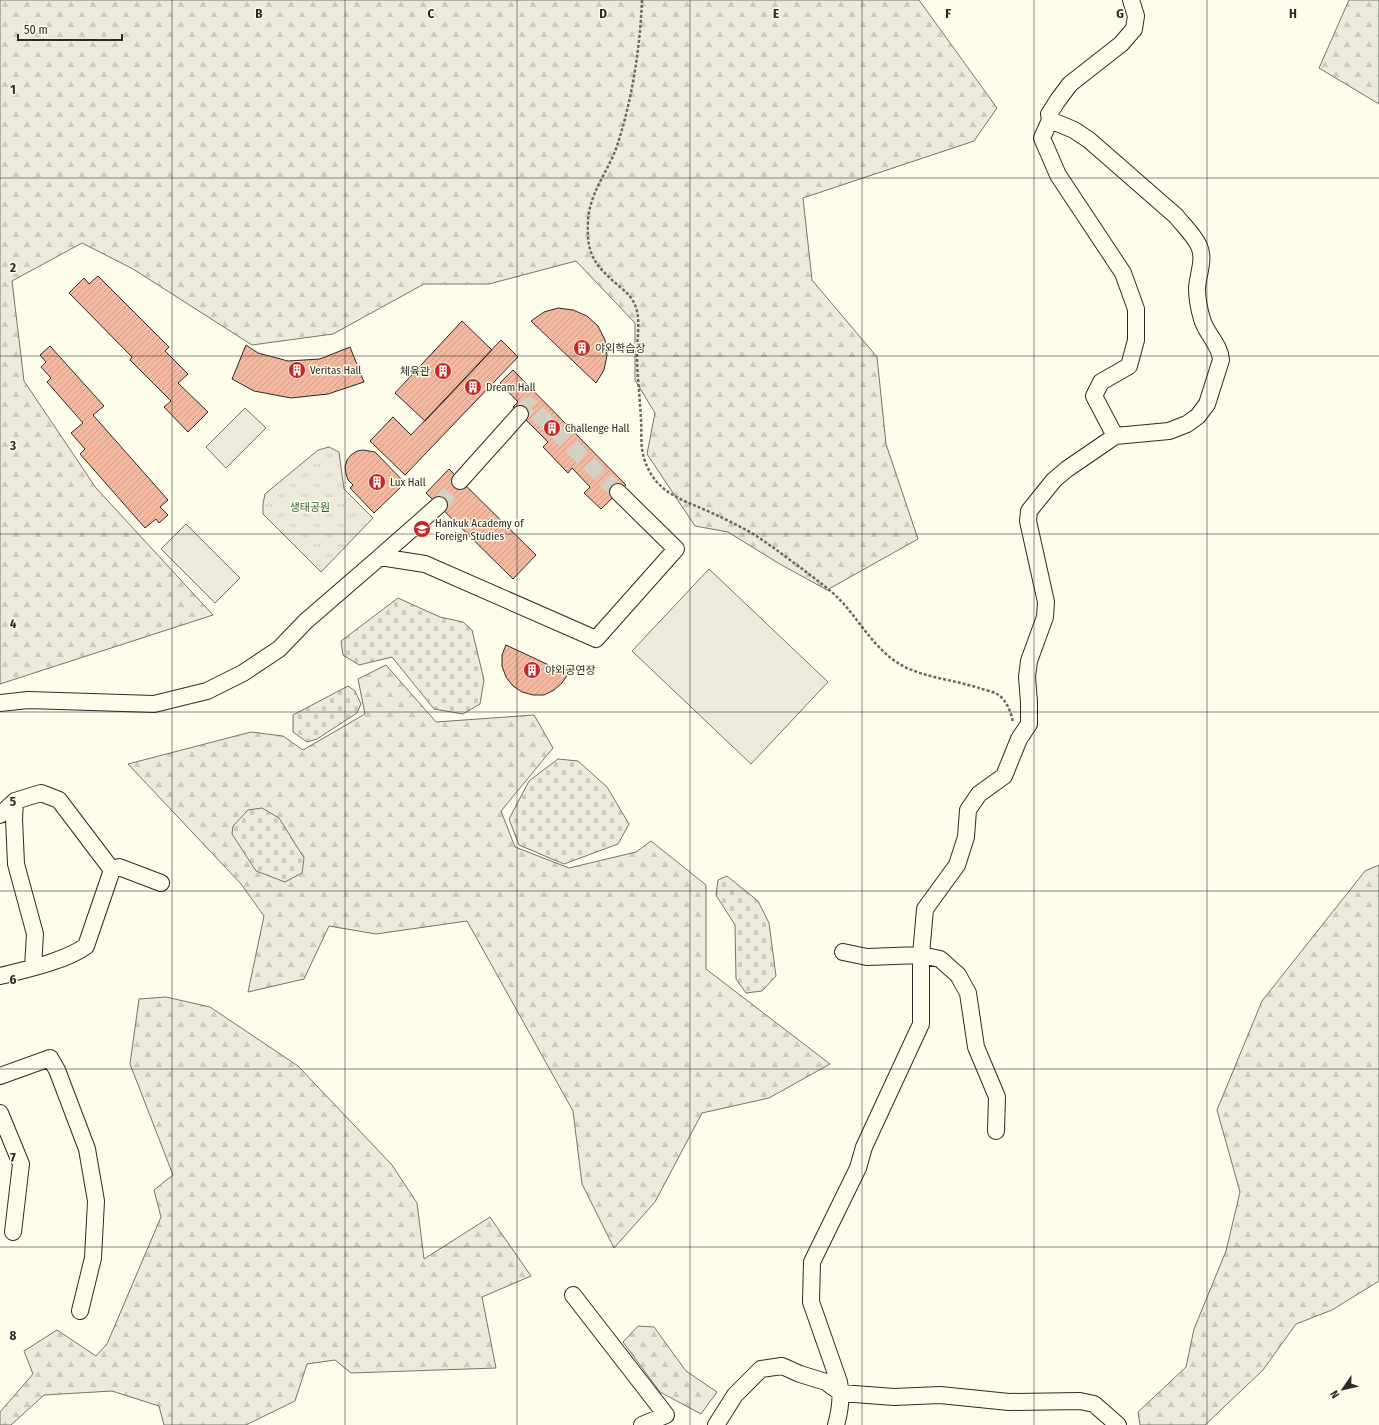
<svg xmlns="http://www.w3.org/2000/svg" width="1379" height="1425" font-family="'Fira Sans Condensed','Noto Sans KR',sans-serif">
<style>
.green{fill:#ecebdb;stroke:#74746e}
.forest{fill:url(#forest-firs);stroke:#74746e}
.cemetery{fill:url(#cemetery-stones);stroke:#74746e}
.park{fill:url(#park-tufts);stroke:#74746e}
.building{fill:url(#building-hatch);stroke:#2b2b2b}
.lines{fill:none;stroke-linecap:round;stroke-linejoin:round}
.minor-tunnel{stroke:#d3d1c4;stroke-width:16;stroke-dasharray:16 8;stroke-linecap:butt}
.minor-casing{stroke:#2b2b2b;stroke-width:18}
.path{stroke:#6a6964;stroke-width:2.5;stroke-dasharray:3 2;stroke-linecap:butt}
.minor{stroke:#fdfbea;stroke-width:16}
.grid{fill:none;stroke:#2b2b2b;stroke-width:1;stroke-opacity:0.55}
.labels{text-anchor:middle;stroke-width:3;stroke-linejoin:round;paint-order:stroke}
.poi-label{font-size:11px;fill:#2b2b2b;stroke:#fdfbea;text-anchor:start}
.park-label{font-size:11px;fill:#34623c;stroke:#fdfbea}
.grid-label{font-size:13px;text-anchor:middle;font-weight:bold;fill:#2b2b2b;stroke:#fdfbea;stroke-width:3;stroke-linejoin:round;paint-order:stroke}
</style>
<defs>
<pattern id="forest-firs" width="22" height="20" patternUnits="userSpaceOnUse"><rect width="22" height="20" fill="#ecebdb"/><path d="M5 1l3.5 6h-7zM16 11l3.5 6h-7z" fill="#cbcabc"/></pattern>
<pattern id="cemetery-stones" width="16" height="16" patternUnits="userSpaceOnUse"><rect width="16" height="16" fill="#ecebdb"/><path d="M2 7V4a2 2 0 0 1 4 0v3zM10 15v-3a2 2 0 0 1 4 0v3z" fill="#cbcabc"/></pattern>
<pattern id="park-tufts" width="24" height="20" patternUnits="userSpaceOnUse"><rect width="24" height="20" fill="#ecebdb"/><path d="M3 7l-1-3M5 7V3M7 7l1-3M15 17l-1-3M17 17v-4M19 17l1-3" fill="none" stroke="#cbcabc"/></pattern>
<pattern id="building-hatch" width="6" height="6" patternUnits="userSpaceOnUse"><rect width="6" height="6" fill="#f2b8a0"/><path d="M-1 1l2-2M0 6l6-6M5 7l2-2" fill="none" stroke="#d09e8a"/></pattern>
</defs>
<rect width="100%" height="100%" fill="#fdfbea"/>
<path class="green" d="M245,408L266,428L226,468L206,447Z
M186,524L240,578L215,603L161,549Z
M709,569L828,682L751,764L632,651Z"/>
<path class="forest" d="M0,0H919L997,108L974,141L803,198L812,280L877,357L886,444L918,539L827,590L778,563L728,532L695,526L647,454L655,413L635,380V323L576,261L489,284H424L333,334L252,345L133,269L82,243L12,281L24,381L96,488L213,615L0,684Z
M1349,0H1379V104L1319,68Z
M386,665L436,722L534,715L553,748L501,811L515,847L569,868L636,852L651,841L706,885V969L830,1064L769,1098L702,1113L655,1202L614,1248L582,1184L573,1111L467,921L376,934L329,926L304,979L248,992L264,916L241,884L128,764L251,732L283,736L303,750L365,714L358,679Z
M1379,865V1281L1332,1310L1296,1324L1263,1370L1205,1425H1140L1138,1412L1186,1367L1194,1329L1226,1251L1240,1192L1217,1110L1262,1001L1365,871Z
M166,997L210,1007L298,1066L392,1165L417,1203L424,1259L490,1217L531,1276L482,1297L496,1368L351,1373L335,1360L307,1364L295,1401L246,1425H164L159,1406L112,1391L44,1395L11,1425H0V1412L33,1374L24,1351L57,1330L96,1356L107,1344L161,1217L154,1190L173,1175L130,1064L139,999Z
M638,1326L654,1327L686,1371L717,1392L701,1414L660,1392L623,1342Z"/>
<path class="cemetery" d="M398,598L440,617L463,622L472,630L484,680L480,704L463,714L434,709L392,657L359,665L343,655L341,641Z
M348,686L355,691L361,704L357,713L317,739L307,742L293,732V715Z
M558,759L578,761L607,787L629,824L618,844L564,864L519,845L509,819L529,781Z
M262,808L279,818L304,858L302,873L285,882L256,871L232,834L233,826L248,810Z
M727,876L758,901L769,923L776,976L762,991L746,993L736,979L735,925L716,895L718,880Z"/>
<path class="park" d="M329,447L339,452L344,489L373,518L321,572L263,514V504L265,494L318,450Z"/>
<path class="building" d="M98,276L169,347L165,351L188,374L178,383L208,412L188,432L164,407L171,401L130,360L132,357L69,293L84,278L89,284Z
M558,308L573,310L587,316L598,326L605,340L607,355L604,370L596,383L531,321L544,312Z
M462,321L492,350L425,421L395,393Z
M501,340L518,357L405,475L370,441L393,417L411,435Z
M246,345L258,353L288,361L320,359L350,347L364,382L328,394L291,398L254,391L232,379Z
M50,346L104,406L93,415L168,500L160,507L168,515L159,523L156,519L145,528L80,454L85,449L71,433L83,423L47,382L51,378L41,367L46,362L40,355Z
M513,370L626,485L601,509L584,493L590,487L572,468L568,473L543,447L548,442L513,407L518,402L500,383Z
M363,450L375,452L405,483L374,513L350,488L353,485L348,480L346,474L345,467L347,460L351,455L357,451Z
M449,469L536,555L513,579L426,493Z
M506,645L568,674L562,683L554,690L544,695H533L522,692L513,686L506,677L502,666V655Z"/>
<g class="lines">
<path class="minor-tunnel" d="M520,414L529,405L618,492
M439,505L460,481"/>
<g class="minor-casing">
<path id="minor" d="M1050,120L1042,138L1058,175L1123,273L1136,309V340L1129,366L1101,382L1094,396L1115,436
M460,481L520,414
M380,557L439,505
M0,703L28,700L154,704L207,691L243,673L279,649L306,621L380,557L425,564L596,639L676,549L618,492
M15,801L14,819L16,864L35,934L33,967
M0,815L15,801L41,793L59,800L112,870L86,946C66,961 24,970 0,976
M112,870L119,867L161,883
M843,952L867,957L921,955L940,959L958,975L968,993L976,1047L997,1097L996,1131
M0,1076L50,1058L57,1070L87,1149L96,1201L93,1258L80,1311
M0,1113L21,1164L13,1232
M573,1295L666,1415L642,1425
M716,1425L735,1395L761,1369L782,1366L800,1374L826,1382L841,1393L894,1397L940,1395L1009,1402L1080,1401L1094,1404L1118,1425
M836,1425C840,1411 842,1396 839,1382L811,1302L812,1262L858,1168L864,1147L921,1024V955L925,909L957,865L966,837L968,810L979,794L1004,776L1019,739L1029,724V702L1027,677L1029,661L1045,617L1046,602L1028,521L1029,511L1054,480L1067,469L1108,441L1115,436L1169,431L1187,424L1198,416L1207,404L1221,360C1220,344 1206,334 1202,319C1199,309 1197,298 1197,288C1198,273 1205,260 1199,246C1193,234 1184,226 1176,216L1089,140L1074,130L1050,120L1049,114L1058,100L1070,84L1121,44L1134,29L1136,16L1131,0"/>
</g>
<path class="path" d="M642,0C640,49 632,100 617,146C608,172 589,193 588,222C586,256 596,266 620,287C626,292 632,297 635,305C641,319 637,338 637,353C637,375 640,397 641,420C642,432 640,446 644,458C655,494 682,499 712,513C727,520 744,528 758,537C773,547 787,558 801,568C815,579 830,589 842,602C862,624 877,653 905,667C928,678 954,680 979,688C984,690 992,691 997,694C1006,699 1011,712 1013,722"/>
<use href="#minor" class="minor"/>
</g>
<path class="grid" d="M172,0V1425M345,0V1425M517,0V1425M690,0V1425M862,0V1425M1034,0V1425M1207,0V1425M0,178H1379M0,356H1379M0,534H1379M0,712H1379M0,891H1379M0,1069H1379M0,1247H1379"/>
<defs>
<g id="building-disc" transform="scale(0.9)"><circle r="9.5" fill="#c62828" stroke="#fdfbea"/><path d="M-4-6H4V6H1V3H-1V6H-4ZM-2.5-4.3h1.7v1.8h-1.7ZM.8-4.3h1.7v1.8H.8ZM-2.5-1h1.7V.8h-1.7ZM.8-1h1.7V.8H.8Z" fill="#fff"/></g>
<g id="school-disc" transform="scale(0.9)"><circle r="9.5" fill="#c62828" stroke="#fdfbea"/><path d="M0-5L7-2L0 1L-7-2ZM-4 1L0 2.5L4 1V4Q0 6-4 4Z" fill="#fff"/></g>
</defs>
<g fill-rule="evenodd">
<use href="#building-disc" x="582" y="348"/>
<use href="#building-disc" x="297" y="370"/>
<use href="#building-disc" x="443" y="371"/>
<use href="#building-disc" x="473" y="387"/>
<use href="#building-disc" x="552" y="428"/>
<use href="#building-disc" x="377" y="482"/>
<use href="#school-disc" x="422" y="529"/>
<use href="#building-disc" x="532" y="670"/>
</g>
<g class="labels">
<g class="poi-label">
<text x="595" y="352">야외학습장</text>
<text x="310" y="374">Veritas Hall</text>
<text x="430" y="375" text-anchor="end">체육관</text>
<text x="486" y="391">Dream Hall</text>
<text x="565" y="432">Challenge Hall</text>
<text x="390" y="486">Lux Hall</text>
<text x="435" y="527">Hankuk Academy of<tspan x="435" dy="13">Foreign Studies</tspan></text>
<text x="545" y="674">야외공연장</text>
</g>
<g class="park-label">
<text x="310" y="511">생태공원</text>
</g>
</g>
<g class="grid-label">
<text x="259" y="18">B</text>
<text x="431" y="18">C</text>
<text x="603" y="18">D</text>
<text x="776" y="18">E</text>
<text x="948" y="18">F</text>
<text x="1120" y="18">G</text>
<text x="1293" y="18">H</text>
<text x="13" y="94">1</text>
<text x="13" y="272">2</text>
<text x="13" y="450">3</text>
<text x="13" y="628">4</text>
<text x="13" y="806">5</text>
<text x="13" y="984">6</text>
<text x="13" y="1162">7</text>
<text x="13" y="1340">8</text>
</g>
<g transform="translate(1343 1389) rotate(236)" stroke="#fdfbea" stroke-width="3" paint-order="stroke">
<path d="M0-3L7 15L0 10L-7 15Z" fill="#2b2b2b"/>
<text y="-6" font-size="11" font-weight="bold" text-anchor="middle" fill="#2b2b2b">N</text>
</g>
<path d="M18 34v6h104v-6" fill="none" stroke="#2b2b2b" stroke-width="2"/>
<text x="24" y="34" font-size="12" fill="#2b2b2b" stroke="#fdfbea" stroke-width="3" paint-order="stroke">50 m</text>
</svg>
